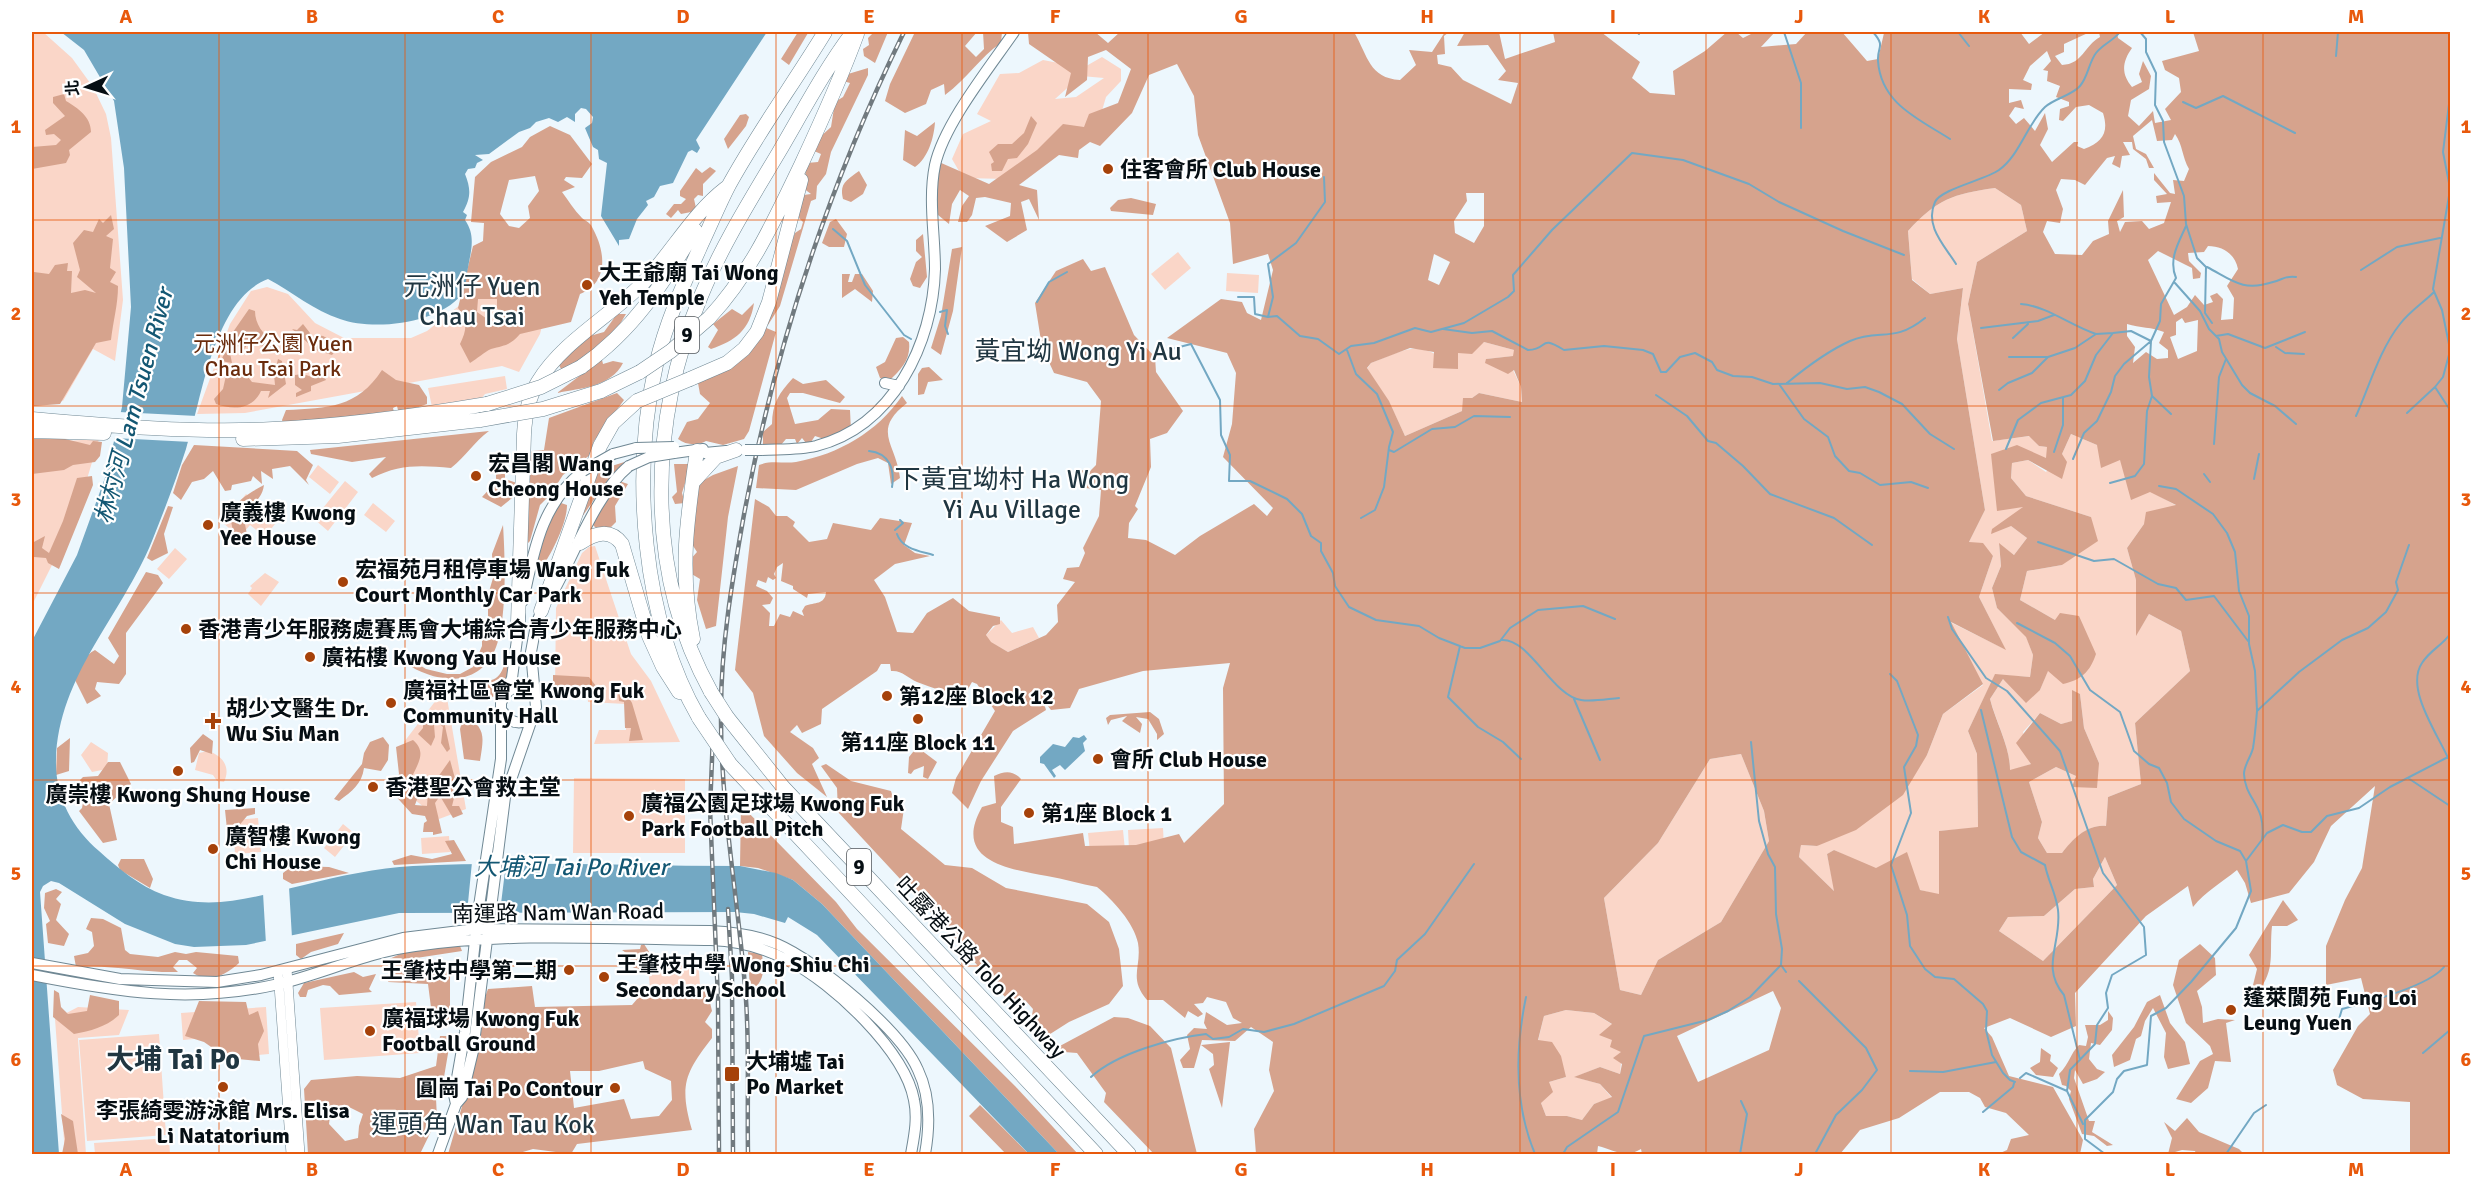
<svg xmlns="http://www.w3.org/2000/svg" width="2482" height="1186" font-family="Signika,'Noto Sans TC',sans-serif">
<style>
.green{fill:#fad6c8}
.forest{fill:#d6a38d;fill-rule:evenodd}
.water{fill:#73a8c3}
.pier{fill:#edf7fd}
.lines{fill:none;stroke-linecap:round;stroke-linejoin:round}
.stream{stroke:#73a8c3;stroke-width:2}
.tertiary-casing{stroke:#708894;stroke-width:10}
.secondary-casing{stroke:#708894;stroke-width:12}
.motorway-casing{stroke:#708894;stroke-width:15}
.tertiary{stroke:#fff;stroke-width:9}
.secondary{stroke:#fff;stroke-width:10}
.motorway{stroke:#fff;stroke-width:14}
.rail-casing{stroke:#717a7f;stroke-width:4.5}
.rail{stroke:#fff;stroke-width:2;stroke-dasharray:7;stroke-linecap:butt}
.secondary-bridge-casing{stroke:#708894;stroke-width:12;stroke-linecap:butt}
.motorway-bridge-casing{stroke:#708894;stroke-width:15;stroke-linecap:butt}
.secondary-bridge{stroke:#fff;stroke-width:10}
.motorway-bridge{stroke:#fff;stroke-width:14}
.grid{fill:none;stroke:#e8590c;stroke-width:1.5;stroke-opacity:0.55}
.poi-dot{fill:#a6420a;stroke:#fff;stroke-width:2}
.labels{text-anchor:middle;stroke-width:4.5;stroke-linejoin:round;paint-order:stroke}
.shield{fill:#fff;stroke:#51565a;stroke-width:1.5}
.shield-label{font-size:21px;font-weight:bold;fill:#060e13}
.poi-label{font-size:22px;font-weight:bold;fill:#060e13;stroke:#fff;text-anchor:start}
.park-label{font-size:22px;fill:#6a2c0d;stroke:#fff}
.street-label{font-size:22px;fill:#060e13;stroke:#fff}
.water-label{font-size:24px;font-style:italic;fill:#135773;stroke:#fff}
.quarter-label{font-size:26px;fill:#203641;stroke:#fff}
.district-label{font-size:28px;font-weight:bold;fill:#203641;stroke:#fff}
.neatline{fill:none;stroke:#e8590c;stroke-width:2}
.grid-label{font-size:20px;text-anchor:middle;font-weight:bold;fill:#e8590c}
</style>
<rect width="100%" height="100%" fill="#edf7fd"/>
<path class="green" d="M32,32H43L72,58L93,87L106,114L111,138L123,300L115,361L93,349L63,401L41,390L32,389Z
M1102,57L1121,69V81L1106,97L1101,114L1088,132L1007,179L963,178L952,159L963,134L991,121L977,114L1000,74L1019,73L1043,60L1074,66V82L1055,99L1076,97L1104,78L1081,76V69Z
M1995,188L2021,205L2027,231L1977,262L1968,304L1992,441L2030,436L2039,446L2047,447V459L1991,455L2024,506L2011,526L2027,538L2014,555L1999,544L2001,566L1992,588L1997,608L2026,636L2033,655L2030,677L1995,675L1968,731L1977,754L1978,828L1939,831V895L1920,890L1834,850L1827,854L1835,892L1799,857L1801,845L1817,846L1927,755L1943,714L1983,685L1950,622L2005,649L1979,597L1993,556L1969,542L1985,510L1957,339L1963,288L1930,294L1912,279L1908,231C1937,199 1953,194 1995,188Z
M1178,252L1191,268L1165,290L1151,274Z
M474,271L543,322L540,334L519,372L502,366L245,413L197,414L230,324L251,291L267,287L288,294L315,323L344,338H411L427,331L460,305Z
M1227,273L1259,275L1258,293L1226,291Z
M1484,342L1514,350V356L1486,359L1513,370L1521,387L1522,402L1479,393L1472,398L1462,411L1405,436L1389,402L1367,369L1371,363C1413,346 1419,340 1458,369L1457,353Z
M505,376L507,389L485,394L481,399L432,407L428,388Z
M2071,434L2097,445L2120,460L2150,491L2177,506L2144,524L2127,548L2136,580V635L2149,614L2181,631L2190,671L2135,723L2141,784L2108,797L2106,826C2087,824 2074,839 2062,853H2047L2038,838L2042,822L2029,782L2056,767L2076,776L2073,787L2099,763L2084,728L2080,694L2073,721L2061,724L2040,713L2023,732L2031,764L2010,771C2010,746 1996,722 1990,699L2003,679L2040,690L2048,670L2055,620L2020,600L2027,571L2062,565L2091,517L2026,496L2011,478L2012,463L2028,460L2046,472L2062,454Z
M99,439L75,519L32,605V443Z
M318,465L339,482L330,494L309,477Z
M345,481L358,492L328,531L314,519Z
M246,494L278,520L265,537L250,525L240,537L223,523Z
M373,503L395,521L386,532L364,515Z
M595,546L631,654L651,681L680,742L594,744L599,730H626V704L588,702L587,689L555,690L556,608L582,553L589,547Z
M175,548L187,559L169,579L157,569Z
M265,573L279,582L261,606L248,594L252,588L250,586Z
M1001,620L1012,633L1033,627L1039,638L1008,652L990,642L986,635Z
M440,695L447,698L466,809L439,819L396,785L408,753L404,742Z
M91,742L108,753L107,769L92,772L81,755Z
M208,751C223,756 231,767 224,782L217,781L213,775L195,770L199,753Z
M1741,754L1764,811L1769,841L1721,922L1658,960L1641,995L1620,990L1604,898L1658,843L1710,759Z
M574,778L685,779V853H573Z
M258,818L261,852L235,854L233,820Z
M343,824L354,833L335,857L324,848Z
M1163,828L1164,847L1129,850L1128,830Z
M1123,830L1125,850L1090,852L1088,833Z
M449,836L450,852L422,854L421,838Z
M2105,857L2117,885L2043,961L1999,931L2008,917L2044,916L2075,889L2094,887L2093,879Z
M698,959L700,986L650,989L648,962Z
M416,1002L420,1053L324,1060L320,1008Z
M78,1007L129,1010L119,1035L78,1038L86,1154H65L55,1019Z
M266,1007L269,1054L258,1055L226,1036L183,1040L181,1013Z
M1566,1010L1594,1013L1613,1025V1040L1622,1052L1620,1074L1600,1067L1575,1077L1600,1084L1612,1098L1594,1104L1582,1120L1567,1116H1546L1541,1103L1549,1082L1566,1077L1538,1041L1544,1016Z
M159,1034L166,1135L87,1141L79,1040Z
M169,1138L170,1154H95L94,1143Z"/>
<path class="forest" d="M798,32L808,33L789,65L781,59Z
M874,32H888L875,63L864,56L863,49L869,45L868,38Z
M915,32H977L965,46L976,57L984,49L983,32H1002L1001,43C980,57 967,79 945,95L944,84L931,90L926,104L905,113L885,101L890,84Z
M1028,32H1095L1108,43L1120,32H1354C1368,56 1369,78 1400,80L1416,65L1409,50L1432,52L1445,32H1449L1444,36L1445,54L1437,55L1438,64L1451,67L1463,80L1511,104L1518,83L1498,80L1506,71L1488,45L1457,46L1465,32H1499L1505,59L1555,42L1553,32H1601L1640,62L1632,78L1650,93L1675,95L1673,71L1705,51L1727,32H1736L1743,38L1755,32H1775L1761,47L1796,44L1807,32H1842L1867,61L1878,59L1884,33L1882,32H2020L2029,44L2045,32H2090L2064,44V52L2055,56L2062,65C2083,64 2084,46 2100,37L2099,32H2117L2118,38L2132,48C2122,62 2121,74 2132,87L2142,82L2139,74L2143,61L2151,76L2149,89L2131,100L2128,116L2139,126L2153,111L2155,123L2171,120L2165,109L2181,92L2179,78L2165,70L2162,61L2199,51L2193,32H2450V1154H2410V1102L2363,1099L2337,1085L2333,1070L2358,1026L2370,1014L2361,978L2326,985V946L2345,900L2362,868L2375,786L2331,826L2314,862L2289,893L2251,903L2245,883L2237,870C2221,883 2206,891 2193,907L2188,886L2146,916L2075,993L2076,1026L2051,1037L2010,1018L1984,1028L1992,1037L2009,1076L2053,1087L2083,1140L2080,1154H1998L2007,1150L2011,1139L2029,1135L2006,1113L1985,1107L1980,1098L1969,1092H1940L1899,1118L1860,1130L1840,1154H1642L1641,1149C1625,1159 1614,1150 1598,1146L1597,1154H1256L1254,1129L1274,1091L1269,1070L1273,1042L1251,1027L1235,1041L1202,1040L1194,1068H1183L1180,1060L1190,1049L1187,1035L1194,1028L1207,1029L1204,1023L1206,1012L1227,1025L1242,1023L1233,1018L1226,1002L1207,997L1203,1003L1194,1004L1203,1014L1198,1017L1188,1011L1185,1018L1163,1000H1147C1128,978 1142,967 1138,943C1134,923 1113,900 1097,887C1081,884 1064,879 1047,876C1011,869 951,862 982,807L996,803L994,776C1004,771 1013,770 1021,779L1001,807V822L1013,827L1014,844L1083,833L1085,846L1136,845L1179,834L1184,843L1224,804L1223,688L1230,663L1143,671L1079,689L1070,708L1051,710L1043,700L1046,710L1013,731L981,781L968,809L952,793L956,778L995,711L977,684L972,682L964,696C948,693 932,688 917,682C908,678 902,670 891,671L890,664H881L877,671L822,709L821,724L802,733L797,725L790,732L813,748L819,758L812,764L827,797L797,773L764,736L753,693L735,670L755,499L769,507L776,516H787L795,522L793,526L809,542L827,539L833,523L871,530L880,518L912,523L904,545L915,553L930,556L895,564L874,580L885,597L897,632L913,633L927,613L953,598L969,611L1000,617V624L993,626L986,635L991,642L1008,652L1046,635L1058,622L1057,605L1075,582L1063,579L1067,568L1079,567L1085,553L1083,548L1099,516L1101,490L1078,487L1077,470L1090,471L1096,465L1101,401L1087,382L1054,373L1042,347L1035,303L1056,271L1083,259L1091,271L1105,267L1134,335L1155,357L1156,372L1183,411L1167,433L1150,439L1151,467L1135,506L1138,509L1129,523L1128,538L1146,540L1175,555L1200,536L1254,504L1267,516L1273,508L1223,457L1232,424L1236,373L1227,353L1167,338L1221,299L1242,302L1247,313L1261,320L1273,270L1268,254L1233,264L1230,223L1198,135L1194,96L1177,64L1149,75L1132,113L1100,146L1090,142L1079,150L1078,158L1059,155L1019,185L1037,190L1039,220L1029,199L1021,202L1027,230L1007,242L985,226L1010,216L1011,203L985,197L976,198L972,215L967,222H958L962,206L969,196L960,190L952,204L949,224L938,215L931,177L939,162L989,184L1037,150L1063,124L1084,127L1089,114L1118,103L1131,69L1106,50L1088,57L1087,80L1065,97L1071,73L1029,44ZM2047,51L2051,61L2043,70L2048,71L2047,81L2060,86L2056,97L2069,102V106L2060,109L2059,120L2063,121L2076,107L2089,105L2103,113C2109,132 2103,142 2084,149L2077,146L2078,142H2074L2052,162L2040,145L2048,129L2045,113L2035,131L2024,118L2016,124L2009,116L2015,107L2024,109L2021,100L2009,103V89L2031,90L2032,84L2023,80L2030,66ZM2152,120L2157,141L2172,140L2175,134C2183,145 2182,157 2189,169L2184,181L2173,180L2175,194L2170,193L2154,173V180L2167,194L2156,196L2157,203L2171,202L2164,223L2149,229L2142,221L2125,222L2120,232L2117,221L2124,217L2123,190L2108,221L2109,234L2093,241L2082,255L2055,254L2043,232L2047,221L2060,223L2063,209L2056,190L2061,179L2075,180L2085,185L2107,158L2115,156L2112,164L2120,168L2122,156L2130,155L2123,142H2132L2133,149L2146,159L2149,168H2154L2146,154L2136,149L2133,136ZM1995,188L2021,205L2027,231L1977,262L1968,304L1993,441L2029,436L2039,446L2047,447L2046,458L2017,445L1991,454L1997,511L2023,507L1992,529L1991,534L2011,526L2027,538L2014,555L1999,543L2001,566L1992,588L1997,608L2026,637L2033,655L2030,677L1995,674L1968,731L1977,754L1978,827L1939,831V894L1920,890L1907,852L1876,868L1834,850L1827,854L1834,891L1799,857L1801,845L1817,846L1856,830L1903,795L1927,755L1943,714L1983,684L1951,622L2006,650L1979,597L1993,556L1983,543L1969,542L1985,510L1957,339L1963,288L1930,294L1912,280L1908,231C1937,199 1953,194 1995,188ZM1466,193H1484V226L1474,243L1455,233L1454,221L1467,201ZM2208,246C2223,246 2235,254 2238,269L2227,286L2234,298L2233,319L2221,320L2223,299L2217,293L2210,296L2213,302L2204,305L2195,295L2187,307L2174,315L2148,260L2158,251L2192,268L2193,279L2200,278L2201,273L2189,261L2188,253L2204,252ZM1434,254L1450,262L1439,285L1428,280ZM2182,318L2185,323L2198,320L2197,351L2178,359L2170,337L2176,335V322ZM2127,324C2140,328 2152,327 2164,332L2159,343L2168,350V358L2157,359L2146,352L2133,363L2135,347L2127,336ZM1484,342L1514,350L1513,356L1486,359L1485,363L1508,374L1514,370L1521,387L1522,402L1479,393L1472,398H1463L1462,411L1405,436L1389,401L1367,368L1371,363L1410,348L1434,352L1433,368L1458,369V353L1472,354ZM2071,434L2097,445L2101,468L2120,460L2131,500L2150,492L2176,505L2146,512L2144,524L2127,548L2136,580V636L2149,614L2181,631L2190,671L2135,723L2141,784L2108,797L2106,826C2087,824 2073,839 2062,853H2047L2038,838L2042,822L2029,782L2056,767L2076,776L2072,787L2097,788L2099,763L2084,728L2080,694L2072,690V721L2061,724L2040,713L2016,743L2031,764L2010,770C2010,746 1996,723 1990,699L2003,679L2026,703L2040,690L2048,671L2063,684C2081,680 2090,672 2096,654L2079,616L2060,613L2055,620L2020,600L2027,571L2062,565L2098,541L2091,517L2026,496L2011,478L2012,463L2028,460L2062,479L2067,462L2062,454ZM783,563L781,581L793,586V589L807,598L808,594L826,592C825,605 815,602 805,606L802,611L804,616L793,611L790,617L780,614L774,626H769L770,613L762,605L770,604L773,598L767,591L756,586L758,580L766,583L768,577L773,580L776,578L774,574L777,567ZM1741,754L1764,811L1769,841L1721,922L1658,960L1641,995L1620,990L1604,898L1658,843L1710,759ZM2105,857L2117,885L2043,961L1999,931L2008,917L2044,916L2075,889L2094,887L2093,879ZM1773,991L1781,1008L1769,1050L1698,1082L1677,1036ZM1566,1010L1594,1013L1612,1024L1599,1035L1612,1040L1610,1047L1621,1052L1613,1058L1622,1064L1620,1074L1600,1067L1574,1077L1600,1084L1612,1097L1594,1104L1582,1120L1567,1116H1546L1541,1103L1553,1092L1549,1082L1566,1077L1561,1056L1552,1042L1538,1040L1544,1016Z
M868,68V75L831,152L826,174L817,186L816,199L811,201L780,306L768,325L759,323L795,233L801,229L803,222L799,218L796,196L811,194L803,188L807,163L818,162L821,154L814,151L819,138L831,127L835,102L843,97L850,83L843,81L848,74Z
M64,94L66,101C78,108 91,117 91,132L69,150L70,155L66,163L32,169V147L56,145L61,140L54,134L46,135L45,130L65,116L53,103V97Z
M746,114L749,117L746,126L728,149L724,139L740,115Z
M1031,116L1037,123L1028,144L1017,158L1008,159L1002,171H992L991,164L994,162L989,152L998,144H1012L1024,133Z
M935,122C934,138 928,158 915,167L903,160L905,130L917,136Z
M550,126L570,135L592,164L582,178L566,177L564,180L575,187L562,192C568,200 574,210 582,218C585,221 590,222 592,227C605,250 610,282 580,294L571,322L520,334C510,346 504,345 491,349C484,352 477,359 470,363L460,344C467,330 468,320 458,308L473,246L483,241L484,223L471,222L475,177L491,162L522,147L530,137ZM535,176L539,191L528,206L530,218L519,228L509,226L500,214L509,180ZM478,299H497V308L501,313L496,325L477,312Z
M710,167L716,171L703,184V196L698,195L694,199L696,208L691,212L681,214L678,210L671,218L666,214L674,204H681L686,199L680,196V191L696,168L702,173Z
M859,171L867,185L863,194L851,202L843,199C839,183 847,180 859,171Z
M1131,198L1156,204L1153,215L1111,211L1110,208L1118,200Z
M111,215L114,229L106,236L113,239L110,268L116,272L110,282L118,286C118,305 113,321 111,340L96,343L60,404L34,406L32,428V266L34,272L49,274L55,265L68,263L67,271H72L71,293L85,290L96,293L77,277L80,270L73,243L84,230L93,232L99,219L103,223Z
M836,219L847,234L844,247H829L822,243L830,222Z
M923,234L927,277L920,288L913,286L910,279L916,262L922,257L916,251V240Z
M962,247L953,311L941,355L931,348L941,316L952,249Z
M842,274H850L848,282H852L855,274H862L873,291L872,302L855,289L842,298Z
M754,303C750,330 735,341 711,349L708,347L718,330L713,324L732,309L742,315Z
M249,309L255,311C255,324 263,335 274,341L271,343L275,345L273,351L249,341L244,350L238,346L230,353L232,363L221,361L233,332Z
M617,314H626L601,356L603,364L613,361L623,363C611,387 581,388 557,393L582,374L563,373L559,365L572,341L604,332Z
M303,324L310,333L311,340L316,335L323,336L340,345L332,355L316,350L292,329L297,330Z
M764,327L776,332L749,431L744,439L723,445L706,441C697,446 686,445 678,439L687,422L698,419L710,403L700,394L698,383L725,371Z
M903,337L909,342C911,360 901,369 889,381L880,378L876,367L885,362L896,338Z
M278,359L282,361L286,384L268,398L270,391H261C252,410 233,410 216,404L214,399L223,389L227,371L248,377L252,382L275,385L274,375Z
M929,367L943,380L928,382L924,394L918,395V374L922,368Z
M382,370L396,380L419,385L427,397V404L399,414L397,406L393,408L394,412L286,434L282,420L286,410C328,408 357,408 382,370Z
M321,371L326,380L311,386V391L296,397V393L302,390L295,385V375L303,374L312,377Z
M793,378L803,384L826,380L845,397L840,403L803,393H790L787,398L795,424L818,420L831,409L850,410L851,431L822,443L821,438L815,436L811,442L806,443L802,438L797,444L795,439H786L780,446L763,445V432L772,424C772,404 779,393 793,378Z
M617,393L624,400L594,441L590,455L563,475L550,495L540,505L530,541L524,547L526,465L532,451L544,450L549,418Z
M902,396L907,403C871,431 896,443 900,478L891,484L888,463L878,458L857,464L796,490L756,488L759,465C771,460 784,464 796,462C839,454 877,432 902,396Z
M489,431C474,442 466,456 451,468C421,465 399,464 372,478L369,474L386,457L352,462L311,454L310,450Z
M61,438L90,445L93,441L102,442L100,456L95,462L73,465L64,470L32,474V439Z
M194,445L297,451L313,465L306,480L309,485L290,466L272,469L273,479L261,471L262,484L253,476L251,481L232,485L231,490L225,491L213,471L204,479L192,482L181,500L173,493L182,465Z
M505,455V479L517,483V494L501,507L482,497L496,482V472Z
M634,459L635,461L602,488L582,517L577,516L599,470Z
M674,464H688L689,470L682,493L685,503L675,504L672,497L677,492Z
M738,466L728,517L716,626L706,629L697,600L700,579L690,573L689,561L697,552L686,535L697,484L713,475Z
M92,476L93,485L59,569L48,563L46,558L34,557L32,543L45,536L42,548L49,553L63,521L77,478Z
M619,481L628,484L615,506L616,522L609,529H597L591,523Z
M264,485C260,512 234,498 250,543L238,541C221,510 238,499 264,485Z
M561,503L567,505C567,524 551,555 540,570L532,567C542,545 546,523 561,503Z
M168,506L173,507L164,534L168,553L152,561L147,558Z
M503,525C505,555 508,628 493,654C473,689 434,682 405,663L408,658L426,669L447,674H460L473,667L482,646V637L488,618V595L493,578L492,554Z
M146,572L158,575L163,583L126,633V674L119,684L97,682L95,689L101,696L87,704L75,680C80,669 84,655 95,650L114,664L119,656L108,638Z
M511,651L506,687L497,697L481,696L471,690C489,674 500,690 507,654Z
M553,675L589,677L596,686L594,691L587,690V685L553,687Z
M622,685L632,703L643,740L629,741L631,728H625L624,702L619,701L618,692Z
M1150,712L1159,719L1164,734L1157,740V734L1148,719L1136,717L1142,724L1140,733L1122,721L1127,716L1111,720L1108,725L1106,718L1110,715Z
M464,714C486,729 484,735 480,761L464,759L460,729Z
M435,715L443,717L450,749L447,752L441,743L443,727L438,722L434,725L435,737L431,746L418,734L423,728V719Z
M203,734L213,741L212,754L200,750L194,762L191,763L190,748Z
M383,737L389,745L388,760L381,771L364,768C362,784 352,791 339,801L334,799L362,764L364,753L370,742Z
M70,738L69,771L56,775L57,748Z
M413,740C427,752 418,763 412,777L414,782H423L415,805L427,806L428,791L450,760L457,786L452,806H459L463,814L453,818L440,796L435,803L442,833L433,835V832H423L424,823L427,821L425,816L412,814L391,791L399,774L396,747Z
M917,747L937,762L928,779L923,777L924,766L914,770L911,774L908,773L909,757Z
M108,762H120L131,784L109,804L117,840L103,843L79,811L82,808L85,792L80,780L83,777L98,776Z
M826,764L851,781L891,791L894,801L904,808L901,829L945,865L972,868L1006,888L1087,904L1109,922L1119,949L1123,986L1109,1004L1069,1022L1047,1036L1030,1028L1033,1009L1025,1000L1013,1006L928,909L838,812L837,788L821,766Z
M741,805L836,902L857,929L1015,1086L1078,1154H1059L822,904L793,880L758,868L740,866Z
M255,808V814L247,816L228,839L225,810Z
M454,840L466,861L394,865L392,861L411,855L432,859L452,854L445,841Z
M121,859H144L153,879L150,888L120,870L118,865Z
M292,866L329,867L349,873L292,884L283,879V873Z
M56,889L62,892L56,899L61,904L56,920L69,934L64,946L48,943L46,924L50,921L44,908L45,893Z
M2283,900L2298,920L2287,926H2272C2269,954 2276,968 2258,992L2253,985L2257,969L2249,955Z
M91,918L103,919L121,928L125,950L130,954L158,957L175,952L186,954L196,952L238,956L239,963C226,975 209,984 193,973L197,968L187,960H179L173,967L178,972C143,973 111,964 76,967L74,956L88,953L94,946L92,932L86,929Z
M344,933L338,944L311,952L301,959L296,955V944Z
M644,944L653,958L649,960L642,971L630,966L629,955L622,950L640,949L641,945Z
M2200,944L2215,958L2216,975L2197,991L2202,1007L2203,1023L2218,1019L2235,1020L2226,1023L2231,1062L2215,1061L2208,1088L2191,1103L2176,1099L2200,1061L2213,1054L2210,1046L2186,1023L2173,985L2179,960Z
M460,946L462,951L390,962L387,960L407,951Z
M748,952L762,954C764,971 765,981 750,992Z
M450,965V1021L433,1023L428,984L388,982L393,970L425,971Z
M354,972L363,977L376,974L369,989L372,992L339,995L330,986L323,985L308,990L306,997H300L298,993L304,983Z
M532,986L535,1007L632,1005L644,991L707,990L712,1011L705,1022L712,1029V1038C685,1073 679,1085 692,1130L577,1144L571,1154L533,1149L516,1154H448L463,1103L471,1091L472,1068L481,1033L485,997L488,989ZM643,1061L645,1069L671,1081L672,1100L659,1116L631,1119L624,1099L574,1108L570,1071H599Z
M54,990L59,993L61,1007L68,1014L87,1011L90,995L119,1001V1015C106,1027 91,1031 74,1034L53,1017Z
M2160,995L2170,1023L2185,1042L2190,1064L2168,1069L2164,1057L2166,1033L2153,1008L2145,1021L2141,1036L2136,1039L2130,1060L2114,1067L2112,1055L2134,1027L2147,1002Z
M199,1001L246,1002L249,1015L258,1011L264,1031L258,1044L260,1061L227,1058L204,1042L185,1036Z
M2108,1011L2113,1018L2112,1030L2100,1045L2091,1043L2089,1059L2097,1069L2105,1072L2097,1079L2083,1084L2075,1070L2074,1078L2089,1121H2095L2092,1132L2113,1145L2107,1146L2094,1136L2082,1134L2069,1099L2071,1091L2066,1086L2062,1085L2059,1074C2070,1063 2070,1054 2079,1045L2086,1046L2088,1037L2085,1025H2100L2108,1020Z
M1114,1017L1128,1018L1150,1026L1171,1048L1197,1154H1154L1104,1102L1106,1093L1077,1053L1064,1052L1058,1047Z
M440,1036H451L444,1077L436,1098L437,1119L420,1154H308L304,1089L311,1080L357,1076L400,1078L436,1066ZM349,1107L363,1114L359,1126L358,1138L345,1141L329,1124L331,1109L340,1120L347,1114Z
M1230,1042L1222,1108L1209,1069L1214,1065L1213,1054L1201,1045Z
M2041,1048L2051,1055L2050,1061L2058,1068L2053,1077L2036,1075L2030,1068L2040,1062Z
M980,1105L1029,1154H1006L969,1116Z
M61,1114L73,1121L78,1154H62L65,1139Z
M2187,1118L2199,1132L2239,1149L2244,1154H2196L2195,1151L2182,1150L2168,1154L2172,1138L2164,1122L2175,1131Z"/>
<path class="water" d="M61,32H767L696,140L700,148L697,153L692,150L688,152L673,183L660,186L654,197L646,201L648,205L637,219L629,239L619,240V246L601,216L607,163L599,159L598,150L593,147L585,128L592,123L593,117L586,109L581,108L575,114V122L567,117L558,122L549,118L536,122L530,128L519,132L489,154L475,155L483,160L477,163L475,168L468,169L465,174C471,189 471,198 463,212L467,215L465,220C477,237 470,254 467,273C466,280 466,289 461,295C438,324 373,331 340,319C315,311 292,292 268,279C213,300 202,399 186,449C176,480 164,511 152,541C122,615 58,676 56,760C55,796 72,828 99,851C118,868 139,886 164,895C213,912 256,896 304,885C339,876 377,868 413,866C522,861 631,866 740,866L776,873L793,880L822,904L1059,1154H1029L817,935L788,917L785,923L754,914L735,912L399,913L246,945L194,947L175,944L125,924L59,883L51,881L43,886L40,892L59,1154H32V641L77,555L106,475L122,407L131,307L124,168L114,101L84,50Z
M1084,735L1087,739L1083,743L1085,751L1065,770L1060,765L1052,770L1056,776L1054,778L1044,764L1040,763V757L1053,744L1065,747L1073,737L1079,738Z"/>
<path class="pier" d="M119,412L197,416L191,442L114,438Z
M472,862L506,863L500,912L467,913Z
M289,887L292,938L266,944L263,893Z"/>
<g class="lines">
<path class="stream" d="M1637,32L1639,34
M1784,32L1801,83V128
M1873,32C1886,47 1877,46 1878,61C1881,104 1919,119 1950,139
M1958,32L1969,46
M2140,32L2146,39V52L2156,73L2155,105L2163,121L2164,142L2184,196L2186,224L2197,258L2206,267L2205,313L2212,323
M2336,56L2338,32
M2450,96L2443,152L2450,188
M2183,102L2196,108L2223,96L2295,133
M2450,190L2433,289L2442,310L2450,349
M833,229L847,241L865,285L904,335L911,339
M1956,264C1945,246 1924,226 1935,202C1941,189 1985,180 1999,170C2020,155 2027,124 2045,107C2055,98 2071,96 2080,86C2088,77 2089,62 2096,53C2103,44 2113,41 2120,32
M2207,267C2232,280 2242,292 2273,282C2282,280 2286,275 2296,277
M2361,270L2397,247L2440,238
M2175,283L2200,311L2209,329L2219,339L2222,352L2242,385L2250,393L2275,406L2296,424
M1238,297H1254L1255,314L1268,317L1277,316L1300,336L1318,339L1339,354L1351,346L1374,343L1415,328L1431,332L1464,323L1508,297L1514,291L1513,275L1552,230L1632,153L1683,160L1749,184L1779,202L1843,231L1904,255
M1037,302L1049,282L1067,272
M2021,304C2047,306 2071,326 2096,334
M940,312L947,310L945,326L948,334
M1268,317L1273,297L1268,264L1296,243L1325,202L1324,177
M1981,328L2038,321L2054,315
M1443,329L1472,333L1492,331L1528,350C1550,349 1538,334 1564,350L1604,346L1643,350L1653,354L1661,372H1666L1680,357L1695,353L1712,362L1717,370L1733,376L1752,377L1773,384L1820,383L1847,389L1865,387L1879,392L1902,404L1930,434L1954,449
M2216,336L2228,334L2265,348L2305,332
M2013,338L2028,324
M2276,347L2285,353L2304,354
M1168,350L1191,344L1220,400L1221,435L1230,455L1229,481H1250L1287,499L1302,514L1311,536L1321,543V551L1333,573L1335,586L1349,607L1376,620L1419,626L1439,638L1465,648H1480L1500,641L1510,628L1538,610L1583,606L1615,619
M1347,350L1356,374L1377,394L1393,432L1389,447L1384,487L1375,510L1361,518
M2450,351L2443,377L2435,387L2450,410
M2009,357H2048
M1787,383C1804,369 1830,350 1850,341C1880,328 1893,344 1925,318
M1779,384L1804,419L1828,437L1835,456L1849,471L1860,473L1880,485L1911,482L1928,488
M1999,390L2008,383L2032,373L2048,357L2075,348L2096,334L2113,333
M1656,395L1687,416L1708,441L1716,443L1743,466L1770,494L1834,518L1872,545
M2152,396L2171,414
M2407,413L2435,387
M2356,416C2369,387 2380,349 2400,324C2410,311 2423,303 2434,292
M2214,444L2219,377L2226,359
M2006,449L2018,420L2041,403L2071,395L2085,381L2096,355L2113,333L2131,331L2151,341L2149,377L2152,396L2147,411L2144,464L2135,476L2110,483
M1389,450L1394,452L1432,429L1455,427L1474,416L1510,417
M869,451C889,453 895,469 892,487
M2054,452L2063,425V398
M2073,459L2084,433L2097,421L2111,392L2115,376L2124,364L2151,341L2160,321L2161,304L2176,278C2168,259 2179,242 2186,226
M2204,474L2210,482
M2254,479L2259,454
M2159,486L2176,489L2213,514L2227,533L2235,552L2239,591L2249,616V644L2255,671L2257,710
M895,530L903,523L900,520
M897,534C902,549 920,551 933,555
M2038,542L2094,561L2114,559L2158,584L2176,588L2186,600L2214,596L2248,641
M2450,575V586
M1948,617L1952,629L1986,678L2007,691L2060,751L2103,873L2144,927L2146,955L2112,975L2106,993L2108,1008L2097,1025L2095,1044L2070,1070L2067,1091
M2017,623L2055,643L2070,656L2090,690L2120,712L2134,751L2149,764L2159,768L2167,783L2171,802L2184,819L2216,841L2240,851L2246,861
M1501,640C1529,637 1552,696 1581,700C1592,702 1607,699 1619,698
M1460,646L1448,697L1478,727L1503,742L1521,759
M1890,674L1897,681L1918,735L1916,746L1904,767L1911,813L1891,865L1907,915L1910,946L1925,969L1935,977L1954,979L1983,1004L1987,1011L1986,1030L1992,1055L2003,1073L2010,1080L2015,1082
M1574,699L1600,760
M1981,710L2012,837L2021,852L2045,865C2048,881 2056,893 2058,910C2062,943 2040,967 2064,995L2080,1060
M2448,758C2437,733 2405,688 2422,663C2430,650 2443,645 2450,634
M2408,778L2450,806
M2262,840C2267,805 2245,800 2244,774C2244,765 2251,757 2253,748C2255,736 2256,723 2257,711L2299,672L2342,640L2368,628L2386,612L2398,590L2396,582L2409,545
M1781,965L1786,972
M1799,981L1866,1048L1877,1070L1862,1090L1836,1115L1815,1154
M1526,997C1515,1050 1514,1104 1535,1154
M2337,1026L2342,1009C2368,1002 2429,986 2444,967
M2423,1053L2450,1030
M1910,1071L1943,1072L1996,1062
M1091,1077C1117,1053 1172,1038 1206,1034L1213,1039L1229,1037L1243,1029L1264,1032L1294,1024L1384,986L1395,971L1397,960L1425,934L1474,864
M2020,1078L2026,1073L2067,1091L2083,1124
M1983,1112L2013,1087L2014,1083
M1563,1154L1567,1147L1618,1112L1644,1036L1708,1020L1728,1011L1750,997L1781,965L1782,949L1776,914L1775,867L1768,854L1759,821L1751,742
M1740,1154L1747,1114L1741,1101
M2105,1154L2085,1139V1120L2113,1092L2117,1079L2124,1071L2147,1065L2151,1016L2166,1008L2191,982L2236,928L2251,891L2246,861L2267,833L2283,825L2302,832H2311L2327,816L2359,808L2390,787L2450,756
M2226,1154L2254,1113L2266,1105"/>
<g class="tertiary-casing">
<path id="tertiary" d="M287,969L300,1154
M278,971L291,1154"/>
</g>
<g class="secondary-casing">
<path id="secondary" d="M885,383L899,386
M761,450C779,449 799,450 816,446C893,426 933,344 935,269C935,235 928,199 935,165C944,124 990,67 1014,32
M701,451L705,453L726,451
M674,453L703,449
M613,454L636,448
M552,594C573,557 597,492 629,466
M523,601C534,551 541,504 583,471
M505,694L513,688L521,687L535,697
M503,712C511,725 524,726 534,714
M32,963L120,979L217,982L261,975L403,938L476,929L710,931C733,932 756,935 777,944C817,961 901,1030 918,1070C931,1097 930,1126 925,1154
M32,975C118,992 191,1004 279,984C325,973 368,952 415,946C513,932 613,939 711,940C738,941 765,948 789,961C833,983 905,1051 914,1100C918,1119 914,1137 911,1154
M456,1104L454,1095L465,1032L478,913L501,759V703L512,678L520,616
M438,1154L456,1104L462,1097L473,1051L505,797L536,707L531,652L536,625L543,607"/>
</g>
<g class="motorway-casing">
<path id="motorway" d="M709,318C751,273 775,219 801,165C821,122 841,78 857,34
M581,367C633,331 663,284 695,230
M690,379L727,363L744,349L757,332L769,302L801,180
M601,391L640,372
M32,419C111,426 193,433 273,429C345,426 416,416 487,404
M32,431L104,433
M243,439L338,436L480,420
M694,481L716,457L736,450
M580,543C595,533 610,528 622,544L649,636L663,667L679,692
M541,611L600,446L613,423L637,401
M518,623L524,434C525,416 528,398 538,382C562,342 609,317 642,284C672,253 692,214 726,188
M693,639C679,570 687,519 697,451
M711,692C644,571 649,421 701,296C722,245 751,199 779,152C803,111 825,69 853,32
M727,717L783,787L1129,1154
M699,718C642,620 631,475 656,365C666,322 684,283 702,243C711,224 719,204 729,185C758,132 794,83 825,32
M730,764L1096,1154"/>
</g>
<use href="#tertiary" class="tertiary"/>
<use href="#secondary" class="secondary"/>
<use href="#motorway" class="motorway"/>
<g class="rail-casing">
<path id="rail" d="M713,735L710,809L718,1000L719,1154
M728,909L732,978L733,1154
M748,1154C747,1095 750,1034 744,975C736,886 720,799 721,710C721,646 732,582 743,520C774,350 828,187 904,32"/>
</g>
<use href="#rail" class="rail"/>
<g class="secondary-bridge-casing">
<path id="secondary-bridge" d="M636,448L674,447
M745,450H761
M629,466L649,457L674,453
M583,471L613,454"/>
</g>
<g class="motorway-bridge-casing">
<path id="motorway-bridge" d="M640,372L671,351L709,318
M637,401L690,379
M487,404L541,387L581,367
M480,420L543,409L601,391
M711,692L727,717
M699,718L730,764"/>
</g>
<use href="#secondary-bridge" class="secondary-bridge"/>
<use href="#motorway-bridge" class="motorway-bridge"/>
</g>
<path class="grid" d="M219,32V1154M405,32V1154M591,32V1154M776,32V1154M962,32V1154M1148,32V1154M1334,32V1154M1520,32V1154M1706,32V1154M1891,32V1154M2077,32V1154M2263,32V1154M32,220H2450M32,406H2450M32,593H2450M32,780H2450M32,966H2450"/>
<g class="poi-dot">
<circle cx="1108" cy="169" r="6"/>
<circle cx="587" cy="285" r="6"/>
<circle cx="476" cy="476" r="6"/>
<circle cx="208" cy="525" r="6"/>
<circle cx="343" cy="582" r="6"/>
<circle cx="186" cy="629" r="6"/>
<circle cx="310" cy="657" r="6"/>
<circle cx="887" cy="696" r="6"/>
<circle cx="391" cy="703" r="6"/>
<circle cx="918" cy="719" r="6"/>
<path d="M210 712h6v6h6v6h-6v6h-6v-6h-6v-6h6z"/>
<circle cx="1098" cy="759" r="6"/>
<circle cx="178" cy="771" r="6"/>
<circle cx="373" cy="787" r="6"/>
<circle cx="1029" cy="813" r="6"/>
<circle cx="629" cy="816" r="6"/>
<circle cx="213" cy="849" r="6"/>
<circle cx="569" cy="970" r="6"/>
<circle cx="604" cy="977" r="6"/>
<circle cx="2231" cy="1010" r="6"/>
<circle cx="370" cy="1031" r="6"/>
<rect x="724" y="1066" width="16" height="16" rx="3"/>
<circle cx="223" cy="1087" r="6"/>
<circle cx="615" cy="1088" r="6"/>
</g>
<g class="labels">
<g class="shield">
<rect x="675" y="317" width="24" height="36" rx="4.5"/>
<rect x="847" y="849" width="24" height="36" rx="4.5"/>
</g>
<g class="shield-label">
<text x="687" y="342">9</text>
<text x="859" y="874">9</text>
</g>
<g class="poi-label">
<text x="1120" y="177">住客會所 Club House</text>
<text x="599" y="280">大王爺廟 Tai Wong<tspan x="599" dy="25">Yeh Temple</tspan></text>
<text x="488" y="471">宏昌閣 Wang<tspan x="488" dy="25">Cheong House</tspan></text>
<text x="220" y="520">廣義樓 Kwong<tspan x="220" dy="25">Yee House</tspan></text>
<text x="355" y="577">宏福苑月租停車場 Wang Fuk<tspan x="355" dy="25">Court Monthly Car Park</tspan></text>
<text x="198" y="637">香港青少年服務處賽馬會大埔綜合青少年服務中心</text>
<text x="322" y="665">廣祐樓 Kwong Yau House</text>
<text x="403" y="698">廣福社區會堂 Kwong Fuk<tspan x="403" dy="25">Community Hall</tspan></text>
<text x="899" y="704">第12座 Block 12</text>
<text x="226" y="716">胡少文醫生 Dr.<tspan x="226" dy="25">Wu Siu Man</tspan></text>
<text x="918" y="750" text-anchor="middle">第11座 Block 11</text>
<text x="1110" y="767">會所 Club House</text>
<text x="385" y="795">香港聖公會救主堂</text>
<text x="178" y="802" text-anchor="middle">廣崇樓 Kwong Shung House</text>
<text x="641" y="811">廣福公園足球場 Kwong Fuk<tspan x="641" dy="25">Park Football Pitch</tspan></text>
<text x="1041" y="821">第1座 Block 1</text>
<text x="225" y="844">廣智樓 Kwong<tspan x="225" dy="25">Chi House</tspan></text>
<text x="616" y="972">王肇枝中學 Wong Shiu Chi<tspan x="616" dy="25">Secondary School</tspan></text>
<text x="557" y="978" text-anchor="end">王肇枝中學第二期</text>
<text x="2243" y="1005">蓬萊閬苑 Fung Loi<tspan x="2243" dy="25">Leung Yuen</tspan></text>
<text x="382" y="1026">廣福球場 Kwong Fuk<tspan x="382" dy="25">Football Ground</tspan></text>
<text x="746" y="1069">大埔墟 Tai<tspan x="746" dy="25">Po Market</tspan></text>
<text x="603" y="1096" text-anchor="end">圓崗 Tai Po Contour</text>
<text x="223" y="1118" text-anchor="middle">李張綺雯游泳館 Mrs. Elisa<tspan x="223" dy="25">Li Natatorium</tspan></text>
</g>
<g class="park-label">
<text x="273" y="351">元洲仔公園 Yuen<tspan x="273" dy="25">Chau Tsai Park</tspan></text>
</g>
<g class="street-label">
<text transform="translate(558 912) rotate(-1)" y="8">南運路 Nam Wan Road</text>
<text transform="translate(981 967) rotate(47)" y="8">吐露港公路 Tolo Highway</text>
</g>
<g class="water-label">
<text transform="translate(134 406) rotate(-75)" y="8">林村河 Lam Tsuen River</text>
<text x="571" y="875">大埔河 Tai Po River</text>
</g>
<g class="quarter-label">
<text x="472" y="295">元洲仔 Yuen<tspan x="472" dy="30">Chau Tsai</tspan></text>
<text x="1078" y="360">黃宜坳 Wong Yi Au</text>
<text x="1012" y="488">下黃宜坳村 Ha Wong<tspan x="1012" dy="30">Yi Au Village</tspan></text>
<text x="483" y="1133">運頭角 Wan Tau Kok</text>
</g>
<g class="district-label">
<text x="173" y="1069">大埔 Tai Po</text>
</g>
</g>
<rect width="2482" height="1186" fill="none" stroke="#ffffff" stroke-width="66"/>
<g transform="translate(87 87) rotate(266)" stroke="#ffffff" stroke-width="4.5" paint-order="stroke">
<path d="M0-4.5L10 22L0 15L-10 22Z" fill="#060e13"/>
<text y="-9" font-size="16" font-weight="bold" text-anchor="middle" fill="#060e13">北</text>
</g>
<rect x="33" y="33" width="2416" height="1120" class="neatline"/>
<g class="grid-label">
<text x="126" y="23">A</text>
<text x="312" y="23">B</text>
<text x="498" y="23">C</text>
<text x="683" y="23">D</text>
<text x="869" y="23">E</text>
<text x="1055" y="23">F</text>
<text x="1241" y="23">G</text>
<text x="1427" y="23">H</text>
<text x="1613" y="23">I</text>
<text x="1799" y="23">J</text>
<text x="1984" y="23">K</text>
<text x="2170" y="23">L</text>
<text x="2356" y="23">M</text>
<text x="16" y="133">1</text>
<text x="2466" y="133">1</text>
<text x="16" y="320">2</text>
<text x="2466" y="320">2</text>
<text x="16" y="506">3</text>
<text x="2466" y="506">3</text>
<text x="16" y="693">4</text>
<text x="2466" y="693">4</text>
<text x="16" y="880">5</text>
<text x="2466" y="880">5</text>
<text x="16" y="1066">6</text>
<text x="2466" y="1066">6</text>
<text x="126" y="1176">A</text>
<text x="312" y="1176">B</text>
<text x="498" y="1176">C</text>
<text x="683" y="1176">D</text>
<text x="869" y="1176">E</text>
<text x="1055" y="1176">F</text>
<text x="1241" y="1176">G</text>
<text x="1427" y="1176">H</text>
<text x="1613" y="1176">I</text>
<text x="1799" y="1176">J</text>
<text x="1984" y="1176">K</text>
<text x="2170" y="1176">L</text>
<text x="2356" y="1176">M</text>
</g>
</svg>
